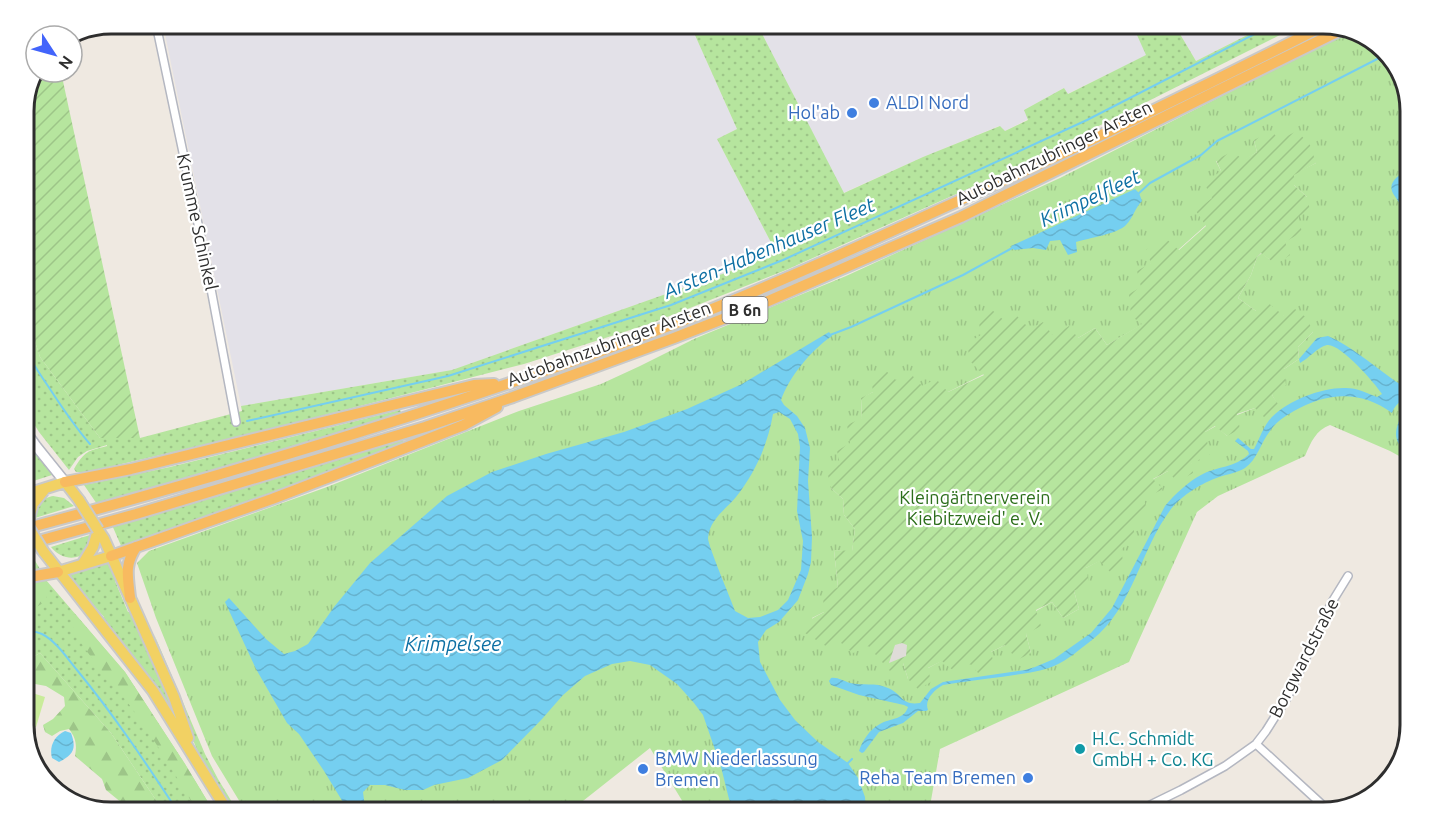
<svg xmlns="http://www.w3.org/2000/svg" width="1434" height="836" font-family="Ubuntu,sans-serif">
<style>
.industrial{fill:#e3e1e8}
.grass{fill:url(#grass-dots)}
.forest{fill:url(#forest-firs)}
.park{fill:url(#park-tufts);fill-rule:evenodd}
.garden{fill:url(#garden-furrows)}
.pitch{fill:#c9ec9a}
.plaza{fill:#dfdcd8}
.water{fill:url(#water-waves);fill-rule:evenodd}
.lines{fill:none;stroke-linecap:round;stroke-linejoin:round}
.stream{stroke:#75cff0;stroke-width:2}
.minor-casing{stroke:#b4b7c1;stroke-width:10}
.secondary-casing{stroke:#b4b7c1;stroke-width:12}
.primary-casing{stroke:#c9c9c9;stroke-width:14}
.trunk-casing{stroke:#c9c9c9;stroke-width:14}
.minor{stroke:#fff;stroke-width:7}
.secondary{stroke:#fff;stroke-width:9}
.primary{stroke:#f2d163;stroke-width:10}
.trunk{stroke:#f8ba60;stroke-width:10}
.primary-bridge-casing{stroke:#c9c9c9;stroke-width:14;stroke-linecap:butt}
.primary-bridge{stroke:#f2d163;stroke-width:10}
.shop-dot{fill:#3f7fe0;stroke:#fff;stroke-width:2}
.culture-dot{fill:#0f9aa8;stroke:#fff;stroke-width:2}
.labels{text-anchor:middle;stroke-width:4.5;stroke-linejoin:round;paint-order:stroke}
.shield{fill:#fff;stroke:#6d6d6d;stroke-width:1.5}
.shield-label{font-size:16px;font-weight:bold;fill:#2e2e2e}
.shop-label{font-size:18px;fill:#366cbe;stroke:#fff;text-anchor:start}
.street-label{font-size:18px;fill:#2e2e2e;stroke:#fff}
.park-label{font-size:18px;fill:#2c6e1b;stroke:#fff}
.culture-label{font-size:18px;fill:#0d838f;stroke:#fff;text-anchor:start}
.water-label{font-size:20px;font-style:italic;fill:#0d6fa3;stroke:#fff}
.rim{fill:none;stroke:#2e2e2e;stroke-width:3}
</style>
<defs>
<pattern id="grass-dots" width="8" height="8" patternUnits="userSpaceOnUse" patternTransform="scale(1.5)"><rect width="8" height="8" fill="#b6e59e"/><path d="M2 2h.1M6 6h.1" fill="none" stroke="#9dc588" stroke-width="1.8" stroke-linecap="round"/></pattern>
<pattern id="forest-firs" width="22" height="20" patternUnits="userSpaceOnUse" patternTransform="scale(1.5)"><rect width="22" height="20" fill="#b6e59e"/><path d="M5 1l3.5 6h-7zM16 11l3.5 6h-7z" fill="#9dc588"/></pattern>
<pattern id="park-tufts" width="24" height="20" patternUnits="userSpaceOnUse" patternTransform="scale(1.5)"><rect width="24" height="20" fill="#b6e59e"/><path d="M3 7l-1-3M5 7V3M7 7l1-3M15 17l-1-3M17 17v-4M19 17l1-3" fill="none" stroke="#9dc588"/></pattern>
<pattern id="garden-furrows" width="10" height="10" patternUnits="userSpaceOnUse" patternTransform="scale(1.5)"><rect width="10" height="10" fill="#b6e59e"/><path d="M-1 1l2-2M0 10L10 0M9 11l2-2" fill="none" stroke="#9dc588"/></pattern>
<pattern id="water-waves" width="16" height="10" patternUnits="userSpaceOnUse" patternTransform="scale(1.5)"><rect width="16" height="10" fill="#75cff0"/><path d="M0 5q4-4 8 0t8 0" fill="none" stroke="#66b2ce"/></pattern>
</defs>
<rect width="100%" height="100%" fill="#efe9e1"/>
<path class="industrial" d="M163,24H690L737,129L717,139L776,252L742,267L452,370L241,406Z
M757,24H1132L1147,55L1067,94L1064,88L1024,110L1028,119L1005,131L999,126L923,157L843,193Z
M1174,24H1269L1196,61Z"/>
<path class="grass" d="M690,24H757L844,193L923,157L1000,126L1005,131L1028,120L1024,110L1064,88L1068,94L1146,55L1132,24H1174L1196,61L1269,24H1302L1019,166L786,270L652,323L524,364L247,435L87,472H76L74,469C85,451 87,451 107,446V445L87,451L78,457L69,470L39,432L24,408V308L40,357L100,438H140L242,411L241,406L452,370L742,267L776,252L717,139L737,129Z
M400,410L402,414L97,504L84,485L170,467Z
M24,438L52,475L24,484Z
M403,440L404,445L293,487L122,548L112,525L218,496Z
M53,496L64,498L74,506L35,518C35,506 42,498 53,496Z
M90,535C92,560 65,565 51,547Z
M28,549L40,569L24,572V550Z
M108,560L116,580L115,581L128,612H130C144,646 162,679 175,714L174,715L152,682L103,618L104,617L65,573Z
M46,580L125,672L185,764L214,812H164L111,733L40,653L24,662V585Z
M154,634L205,754L218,779L238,812H233L198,752L188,728L180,698L165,665Z"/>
<path class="forest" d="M46,580C51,602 43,605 24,611V585Z
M75,614L125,672L185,764L214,812H198C175,776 154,737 128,703C112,681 72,641 70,615Z
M24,637L33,639L36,645L26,661L40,653L111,733L164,812H133L106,790L102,779L75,756C77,745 76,738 69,729L60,731L52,736L45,732L43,725L53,719L65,706L64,697L46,686L24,682Z"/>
<path class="park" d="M1350,31L1367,36L1398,67L1410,106V462L1390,451L1330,425C1316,430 1311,442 1305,456L1218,496L1197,512L1129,662L940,749L929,812H689L650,748L569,812H246L212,756L156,618L137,563L149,551L327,487L519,411L601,384L640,366L694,339L846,276L1060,178ZM1254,140H1279L1316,163L1294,174V185L1307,197L1285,242L1270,260L1262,253L1257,257L1251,275L1238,298L1256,311L1284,316L1313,332L1298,347L1299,359L1284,369L1272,395L1279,407L1255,408L1237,415L1227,436L1216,426L1205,432L1191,464L1168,471L1152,480L1121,549L1086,568L1074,591L1079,609L1063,618L1052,602L1036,611L1026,634L1031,653L1005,645L991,652L943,660L908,679L903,663L868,646L840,642L812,618L824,612L838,587L834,550L852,552L855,529L844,515L843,499L831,488L862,418L861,399L873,392L922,386L948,392L984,374L982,335L1006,322L1053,336L1078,338L1095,328L1107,345L1143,324L1141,287L1151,263L1178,250L1206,225L1212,198L1221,171L1216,161H1243L1257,152Z"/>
<path class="garden" d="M40,72H61L140,438H100L40,357L24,308V106Z
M1272,131L1279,140L1297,131L1310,145L1316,163L1294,175V185L1307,197L1310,210L1298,217L1302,232L1285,242L1290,255L1278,263L1270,260L1261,253L1257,257L1251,275L1238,298L1256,311L1267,302L1284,316L1295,309L1307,318L1313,332L1298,347L1299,359L1284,369L1286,385L1272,395L1280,407L1265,418L1255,408L1237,414L1240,429L1227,436L1215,426L1205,432L1210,454L1191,464L1193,473L1177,482L1168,471L1153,479L1163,489L1144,499L1148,515L1133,523L1135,540L1121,549L1124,567L1112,574L1100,561L1086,568L1089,583L1074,591L1079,609L1063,618L1052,602L1036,610L1041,626L1026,634L1031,653L1017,660L1005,645L991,652L994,665L979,674L970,664L955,672L942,661L928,668L931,682L918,689L908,679L903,663L890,671L868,646L853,653L840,642L829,648L805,633L813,618L824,612L823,596L838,587L834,550L852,551L855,529L844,515L843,499L831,488L827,471L840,464L837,451L850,443L847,425L862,418L861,398L873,392L871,377L885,370L896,380L910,373L922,386L936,379L948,392L984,375L970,361L967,343L981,335L978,317L992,310L1006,322L1017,316L1030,329L1043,322L1053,336L1069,326L1078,338L1095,328L1107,345L1142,324L1131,316L1129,294L1141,287L1137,271L1151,263L1146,250L1164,237L1179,250L1206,226L1196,211L1212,198L1204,183L1221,171L1216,160L1233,151L1243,160L1257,152L1254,140Z"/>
<path class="pitch" d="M29,692L45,697L36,727L24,724V708Z"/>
<path class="plaza" d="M902,643L907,645L906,656L889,663L895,645Z"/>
<path class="water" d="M1407,170L1410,172V235L1399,219L1400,204C1398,201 1396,198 1394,195C1386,183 1398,176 1407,170Z
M1135,189L1139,193L1142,201C1135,208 1133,218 1126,225C1117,234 1089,238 1076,242L1077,252L1068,255L1060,240L1050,241L1046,250L1033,248L1014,250L1011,246Z
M829,332L832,336C811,350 789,377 781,400L784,405L797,416L805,428L810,448L808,481L812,537L811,562L808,574L798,600L779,622L766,630L758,642L760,662L780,700L795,720L818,742L848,763L858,778L865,797L866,812H736L729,799L721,767L703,715L694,703L677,684L650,665L630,661L612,664L585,676L563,695L542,719L502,760L468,778L434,785L423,790H405L385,785H370L363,792L365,808L349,812L324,771L299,734L287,723L256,669L225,602L229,598L266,639L284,654L295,651L308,644L334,607L370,563L447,496L492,472L546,454L624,432L687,409L742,384ZM779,412L790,419L798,434L800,447L797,511L803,541L801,570L788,600L778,610L760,617L748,618L735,611C731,599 708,546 708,538C710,519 725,510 736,497C755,473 768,444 773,414Z
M1328,336C1351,346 1370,363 1391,378C1397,383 1405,386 1410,392C1405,401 1396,401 1392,413C1361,390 1327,392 1294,411C1285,416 1276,422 1270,431C1261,442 1257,460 1245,468C1237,473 1228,474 1219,477C1202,483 1182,495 1171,509C1140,550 1133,608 1092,640C1080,649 1068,660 1054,666C1037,673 1019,674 1001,677C982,679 962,682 943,685C934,690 924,700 928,710L926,711H918L903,723L879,732L864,752L862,753L859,751C862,741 870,729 880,724C890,718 904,720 908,707L904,705L859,695L831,685L829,681L831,678C838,677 843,681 850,683C863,686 875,682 888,688C903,694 901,706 920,703L931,689L943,682L1025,670L1035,667L1054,659L1091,633L1112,608L1165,506C1175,494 1188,482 1201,475C1217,466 1235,468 1249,454L1248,451L1235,441L1238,438L1251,449H1254C1260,438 1264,424 1273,416C1289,400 1323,387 1346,388C1357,388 1367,393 1377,397L1382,394C1375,383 1340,343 1327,345C1319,346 1308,359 1300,363L1299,359L1317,338Z
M1399,421H1410V457C1398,444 1392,439 1399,421Z
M65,731L71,733C77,749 73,755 59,762L52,758C49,747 54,736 65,731Z"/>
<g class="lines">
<path class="stream" d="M1138,194L1150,183L1201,155L1217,141L1385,55
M830,335L851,327L963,275L1014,247
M24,344C29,359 39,373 48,386C61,406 74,426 90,444
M247,421L448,376L671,305L783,260L1087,120L1274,24
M24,632C30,631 36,631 42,634C56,641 67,658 77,670C114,715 146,763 178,812
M848,763L852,759"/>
<g class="minor-casing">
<path id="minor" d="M156,24L205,257L236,422
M1256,744L1329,811
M1136,812L1181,790L1225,766L1256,744L1266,731L1288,696L1332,602L1348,576"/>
</g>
<g class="secondary-casing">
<path id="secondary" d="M24,429L36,446L65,482"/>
</g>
<g class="primary-casing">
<path id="primary" d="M24,495L65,482L79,500
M27,524L33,504L45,489
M98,530L104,539L174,697L188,738
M43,551L153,691L228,812
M82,565L93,547L98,530
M58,572L111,556"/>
</g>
<g class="trunk-casing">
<path id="trunk" d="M65,482L131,469L474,385L494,384
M24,529C248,469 471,402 687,319C774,285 860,246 945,207C1073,150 1200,89 1325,25
M24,545L136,514L425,427L513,397L674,338L759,305L961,217L1343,29
M111,556L272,499L382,457L464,425L497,407
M24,578L58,572
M130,598C128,576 124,566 136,547"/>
</g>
<use href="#minor" class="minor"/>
<use href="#secondary" class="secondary"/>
<use href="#primary" class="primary"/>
<use href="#trunk" class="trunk"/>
<g class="primary-bridge-casing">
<path id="primary-bridge" d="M79,500L98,530
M24,520L43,551"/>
</g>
<use href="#primary-bridge" class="primary-bridge"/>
</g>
<g class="shop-dot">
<circle cx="874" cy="103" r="6"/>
<circle cx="852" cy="113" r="6"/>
<circle cx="643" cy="769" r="6"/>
<circle cx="1028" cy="778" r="6"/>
</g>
<circle class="culture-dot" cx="1080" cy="749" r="6"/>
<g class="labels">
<rect class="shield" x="722.5" y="297" width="45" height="26" rx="4.5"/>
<g class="shield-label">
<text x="745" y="316">B 6n</text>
</g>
<g class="shop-label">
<text x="886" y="109">ALDI Nord</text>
<text x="840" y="119" text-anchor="end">Hol'ab</text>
<text x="655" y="765">BMW Niederlassung<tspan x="655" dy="21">Bremen</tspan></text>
<text x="1016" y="784" text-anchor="end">Reha Team Bremen</text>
</g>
<g class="street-label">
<text transform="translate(1054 153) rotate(-26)" y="6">Autobahnzubringer Arsten</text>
<text transform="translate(197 222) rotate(78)" y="6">Krumme Schinkel</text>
<text transform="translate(609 344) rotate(-20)" y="6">Autobahnzubringer Arsten</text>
<text transform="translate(1304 658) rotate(-63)" y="6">Borgwardstraße</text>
</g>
<g class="park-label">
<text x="975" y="504">Kleingärtnerverein<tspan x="975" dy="21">Kiebitzweid' e. V.</tspan></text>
</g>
<g class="culture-label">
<text x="1092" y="745">H.C. Schmidt<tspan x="1092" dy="21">GmbH + Co. KG</tspan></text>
</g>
<g class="water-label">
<text transform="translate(1090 198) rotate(-25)" y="7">Krimpelfleet</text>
<text transform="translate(769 248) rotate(-23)" y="7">Arsten-Habenhauser Fleet</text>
<text x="453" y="651">Krimpelsee</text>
</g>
</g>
<path d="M0 0H1434V836H0ZM111 34H1323A77 77 0 0 1 1400 111V725A77 77 0 0 1 1323 802H111A77 77 0 0 1 34 725V111A77 77 0 0 1 111 34Z" fill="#fff" fill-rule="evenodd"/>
<path class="rim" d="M111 34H1323A77 77 0 0 1 1400 111V725A77 77 0 0 1 1323 802H111A77 77 0 0 1 34 725V111A77 77 0 0 1 111 34Z"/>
<g transform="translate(54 54) rotate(126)"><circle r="28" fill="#ffffff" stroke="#ababab" stroke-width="1.5"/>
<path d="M0-4.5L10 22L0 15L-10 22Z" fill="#4264fb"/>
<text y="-9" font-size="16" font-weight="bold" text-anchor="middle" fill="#2e2e2e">N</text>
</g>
</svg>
